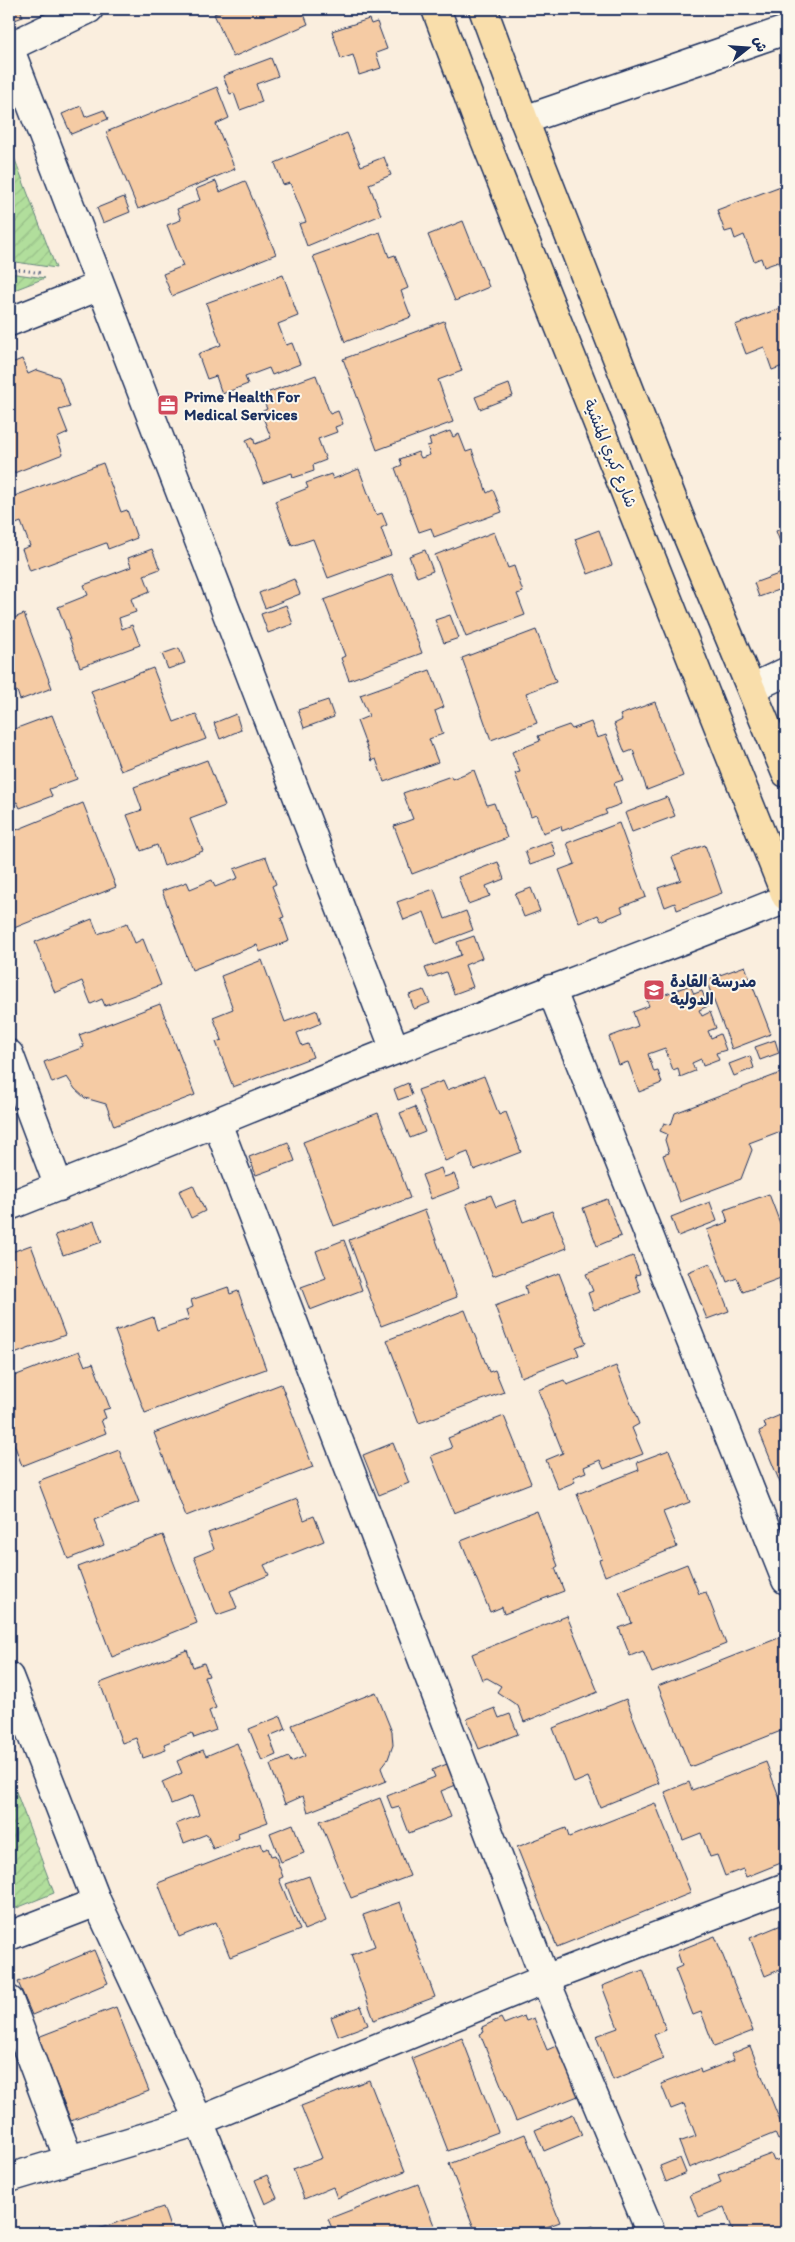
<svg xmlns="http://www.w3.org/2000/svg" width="795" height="2242" font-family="Itim,'Playpen Sans Arabic',sans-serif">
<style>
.garden{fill:url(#garden-furrows);stroke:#66867d}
.building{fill:#f5cba4;stroke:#1b2f5e}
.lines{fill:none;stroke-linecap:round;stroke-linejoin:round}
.minor-casing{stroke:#1b2f5e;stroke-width:31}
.primary-casing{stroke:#1b2f5e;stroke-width:31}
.path{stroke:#1b2f5e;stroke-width:3;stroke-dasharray:1 4;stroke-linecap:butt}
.minor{stroke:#fbf7ec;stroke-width:28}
.primary{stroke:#f9deab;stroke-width:28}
.labels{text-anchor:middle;stroke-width:4;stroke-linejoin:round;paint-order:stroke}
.poi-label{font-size:16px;font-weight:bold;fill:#1b2f5e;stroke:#fbf7ec;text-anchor:start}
.street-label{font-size:16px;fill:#1b2f5e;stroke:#fbf7ec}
</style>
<defs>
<pattern id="garden-furrows" width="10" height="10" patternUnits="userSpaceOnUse" patternTransform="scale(1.25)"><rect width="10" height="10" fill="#b1de9c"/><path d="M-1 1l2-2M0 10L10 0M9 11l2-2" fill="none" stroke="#98bf89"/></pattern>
</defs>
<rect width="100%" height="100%" fill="#faeede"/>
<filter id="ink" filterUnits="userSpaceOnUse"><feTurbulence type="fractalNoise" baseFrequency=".02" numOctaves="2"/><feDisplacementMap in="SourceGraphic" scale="10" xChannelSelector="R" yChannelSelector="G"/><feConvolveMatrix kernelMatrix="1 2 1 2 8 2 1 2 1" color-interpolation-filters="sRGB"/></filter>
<g filter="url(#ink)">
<path class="garden" d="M9,144L56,268L9,261Z
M9,273L45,278L9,292Z
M9,1773L54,1893L9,1911Z"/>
<path class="building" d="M9,9H20L23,17L9,22Z
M227,9H302L308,24L233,57L214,14Z
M369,19L371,24L377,22L387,49L376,53L381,68L359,75L353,55L341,59L332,31Z
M271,58L278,76L256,84L262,102L240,110L234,93L230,94L223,76Z
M217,87L229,118L216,124L235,169L138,209L106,132Z
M81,106L85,117L104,110L108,119L71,134L62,114Z
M347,133L361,166L384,157L391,175L369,184L381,215L307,246L299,224L306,222L290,183L283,185L275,163Z
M216,181L220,192L245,181L276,254L172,296L163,274L183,266L167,225L181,220L177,209L200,200L196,189Z
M786,184V281L778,262L764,267L761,258L754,261L744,235L735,239L732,230L725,232L717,210Z
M124,197L130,212L103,223L97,208Z
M463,221L489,287L455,301L428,235Z
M380,232L389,257L395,255L408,288L401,291L411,317L345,342L313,256Z
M283,275L298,316L278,324L286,345L292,343L300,364L272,375L269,368L245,377L248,384L222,394L216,376L207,379L198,354L221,345L206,303Z
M786,306V367V365L772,370L764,347L746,354L735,325Z
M444,321L462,371L438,380L453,422L377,450L343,359Z
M22,359L28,374L37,370L59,377L70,407L59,410L68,433L57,438L63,454L9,475V364Z
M316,375L330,414L338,411L343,424L335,427L337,432L318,439L326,460L313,465L314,471L293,478L292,473L263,483L246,440L253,437L255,444L271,438L261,412L267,409L261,395Z
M509,384L513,396L480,409L475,397Z
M450,431L453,437L459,434L466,452L472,450L487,493L493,490L502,512L434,537L431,528L419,532L395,468L402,465L400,459L418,452L421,458L430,455L427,446L431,445L429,439Z
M103,463L121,512L127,510L137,538L108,549L106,543L30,571L22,549L30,546L21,522L13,525L9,512V498Z
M359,469L376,515L382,513L387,525L381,528L391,555L328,578L313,539L292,546L275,501L308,488L306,483L331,474L333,479Z
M786,477V493L781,479Z
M786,527V558L776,531Z
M599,530L612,565L588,574L575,539Z
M494,532L508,568L514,566L523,592L517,594L525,615L466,637L435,555Z
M152,549L160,569L144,575L150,591L131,599L136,612L119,618L122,629L132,625L140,645L80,667L58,607L88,595L84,585L131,567L128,558Z
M425,550L433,571L417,577L409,556Z
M784,572L786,587L759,597L754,583Z
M392,574L422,653L349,680L341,658L345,656L324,600Z
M294,579L300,594L265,608L259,593Z
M286,605L293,624L268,633L261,614Z
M24,614L52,688L20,700L17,691L9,694V620Z
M450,615L459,638L444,643L435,620Z
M536,630L556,682L526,693L537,723L491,740L462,658Z
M179,648L185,663L168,669L162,654Z
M153,668L174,722L196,714L206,739L121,771L91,691Z
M430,670L444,707L435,711L443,734L429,739L438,762L384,782L376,759L372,761L357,721L369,716L360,695Z
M328,700L334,717L304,728L298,710Z
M655,702L683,776L647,790L633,750L625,753L614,724L622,720L620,715Z
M236,714L241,730L220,739L214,723Z
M52,715L77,779L49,789L52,796L20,808L17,802L9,805V731Z
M591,722L597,738L606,735L623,780L614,783L621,804L605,810L607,814L562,831L561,826L543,833L536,814L531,816L515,773L520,772L512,752L540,741L538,736L569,725L572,729Z
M207,760L225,806L190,819L203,851L164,866L157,845L141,851L127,815L142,810L134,787Z
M474,770L487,805L494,803L507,838L412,874L394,826L413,819L403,793L451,776L452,779Z
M667,797L675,816L632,832L625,813Z
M83,803L116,887L9,930V833Z
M619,823L646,897L621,907L623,912L601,921L598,915L579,923L559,870L575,864L567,843Z
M551,841L556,856L530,865L525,851Z
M705,845L722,893L677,910L675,903L665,907L658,888L681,880L672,857Z
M266,857L276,884L272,886L284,917L281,918L289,941L260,952L257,945L192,970L162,891L187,882L190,889L212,880L215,887L238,878L234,869Z
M498,862L504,879L486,886L490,896L468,904L458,877Z
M531,888L540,911L524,917L515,894Z
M434,889L445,919L466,911L473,930L436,944L424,912L404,920L397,902Z
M92,919L98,934L127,923L135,943L143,939L161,985L105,1006L102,999L91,1004L82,981L55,993L35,942Z
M474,936L482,958L465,965L473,987L454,994L446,972L429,978L425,968L461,955L457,942Z
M262,960L285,1022L317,1010L321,1023L297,1033L302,1046L308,1044L313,1057L233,1087L216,1042L222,1040L213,1017L233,1009L221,976Z
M745,966L771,1034L732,1049L706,980Z
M690,985L694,994L702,991L708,1006L699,1010L702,1016L710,1012L716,1028L708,1031L711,1038L720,1034L726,1050L716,1053L719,1060L703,1066L701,1059L692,1063L695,1071L680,1077L678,1068L673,1070L665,1048L648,1054L654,1072L658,1071L662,1083L639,1092L628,1062L619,1065L609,1037L638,1026L633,1012L649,1006L647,1001Z
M424,990L430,1003L414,1009L409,995Z
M160,1004L195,1095L114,1126L106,1104L85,1098L75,1089L67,1077L52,1083L44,1062L84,1047L79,1035Z
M775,1040L779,1053L760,1060L755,1047Z
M750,1056L754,1068L734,1076L729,1064Z
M786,1071V1146L781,1131L749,1143L752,1150L741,1179L680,1202L663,1155L669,1153L665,1140L667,1134L660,1131L664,1123L671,1125L675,1113Z
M484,1076L499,1115L506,1112L521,1152L474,1170L468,1152L445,1161L418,1090L443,1081L447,1090Z
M408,1083L412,1095L398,1100L394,1089Z
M415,1107L425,1132L410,1138L400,1113Z
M378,1113L410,1198L334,1226L303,1142Z
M288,1142L295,1161L256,1175L249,1157Z
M441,1168L444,1177L454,1174L460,1188L431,1199L422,1175Z
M193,1185L205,1211L191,1218L179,1191Z
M769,1194L786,1239V1257L783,1259L786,1267V1276L743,1292L737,1278L727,1282L707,1230L728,1222L724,1210Z
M491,1195L496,1207L515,1200L523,1222L552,1211L567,1248L493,1276L466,1204Z
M607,1199L621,1236L597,1246L583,1208Z
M710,1202L717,1221L678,1236L671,1217Z
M425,1210L457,1297L381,1326L349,1240Z
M94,1221L102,1242L63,1255L55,1235Z
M344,1240L362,1290L310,1310L301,1287L326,1278L316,1251Z
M31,1245L65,1335L9,1356V1253Z
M633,1256L640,1274L635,1275L641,1292L594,1310L588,1293L593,1291L586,1274Z
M710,1263L729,1311L707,1319L688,1272Z
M559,1273L586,1343L576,1347L579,1355L521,1377L495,1306L527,1294L525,1286Z
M228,1287L230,1294L238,1291L266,1369L145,1413L115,1331L153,1317L157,1330L189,1319L186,1310L193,1307L191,1300Z
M465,1310L489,1372L495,1370L504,1392L419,1423L387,1340Z
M79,1351L85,1366L93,1363L110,1408L103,1410L106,1418L101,1420L106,1433L22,1466L9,1430V1378Z
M616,1366L639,1424L632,1428L643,1454L604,1469L600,1460L584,1467L586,1472L573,1477L575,1482L558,1489L546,1460L563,1453L538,1390L564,1380L567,1385Z
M281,1384L313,1467L186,1516L154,1433Z
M786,1406V1494L785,1495L759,1431L766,1428L764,1422L785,1413L783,1407Z
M504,1416L531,1483L454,1513L431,1456L452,1448L448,1438Z
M393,1443L409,1483L379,1495L363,1455Z
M119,1450L139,1502L94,1520L104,1545L68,1559L38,1481Z
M669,1450L690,1502L663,1512L677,1547L605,1576L599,1560L602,1559L577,1494L639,1470L637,1462Z
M297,1499L304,1520L314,1516L324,1541L264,1565L269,1575L230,1591L237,1608L217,1615L194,1557L214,1549L208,1533Z
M537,1511L558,1566L555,1568L564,1591L504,1614L502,1607L490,1612L461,1541Z
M163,1535L197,1623L112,1657L78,1567Z
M687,1564L699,1594L706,1592L726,1644L652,1673L643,1651L630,1656L619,1628L632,1623L619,1591Z
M567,1616L598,1692L524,1722L518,1706L497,1692L501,1686L487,1678L482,1680L472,1654Z
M786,1635V1729L690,1767L658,1686Z
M187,1650L193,1667L204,1663L209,1676L204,1677L216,1708L209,1711L216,1730L194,1738L192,1733L164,1744L166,1750L143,1758L136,1738L122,1743L100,1683Z
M376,1692L392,1732L393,1745L388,1759L381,1768L386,1781L308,1812L303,1796L285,1804L270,1765L289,1757L291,1762L305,1756L292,1725Z
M626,1699L659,1783L600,1807L588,1777L574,1783L553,1728Z
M495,1708L499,1718L510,1714L518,1734L479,1749L467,1719Z
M281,1716L286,1729L269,1736L276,1755L262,1761L249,1729Z
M237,1743L268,1822L238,1833L239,1838L213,1849L207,1834L184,1843L176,1824L199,1815L192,1796L171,1804L162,1782L182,1773L177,1761L203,1750L206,1756Z
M766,1762L786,1815V1819L779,1821L786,1839V1861L746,1877L743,1869L725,1876L717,1855L710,1857L701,1833L683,1840L665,1792L689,1782L692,1790Z
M447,1764L456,1785L441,1791L451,1817L409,1833L399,1807L392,1809L387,1796L435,1777L432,1770Z
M380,1798L410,1876L351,1898L320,1821Z
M655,1803L691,1893L557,1947L517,1847L566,1828L569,1837Z
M293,1824L304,1853L281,1862L270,1833Z
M261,1843L263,1850L268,1848L271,1856L275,1855L283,1877L279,1879L300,1930L230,1957L216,1922L179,1937L158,1883Z
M309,1876L326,1921L304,1930L286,1884Z
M400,1902L435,1997L374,2020L351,1955L375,1946L363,1915Z
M786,1923V1967L765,1976L750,1938Z
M715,1936L753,2031L714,2046L701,2012L693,2015L675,1969L682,1966L677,1951Z
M94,1950L108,1983L32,2015L18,1982Z
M643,1970L666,2030L654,2035L664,2059L613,2080L596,2036L618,2028L602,1986Z
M361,2006L368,2025L338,2036L331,2017Z
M116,2007L149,2091L71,2121L38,2037Z
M524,2016L526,2021L534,2018L547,2050L563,2043L583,2094L516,2121L480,2034L484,2032L482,2027L501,2018L504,2024Z
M462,2038L498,2132L448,2151L412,2058Z
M750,2046L780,2121L785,2118L786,2121V2137L778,2140L775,2133L689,2168L679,2142L696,2136L684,2104L671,2109L661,2084L700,2069L701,2073L734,2060L731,2054Z
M369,2080L405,2171L337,2198L333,2187L304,2199L293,2169L322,2158L301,2106Z
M573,2114L582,2135L544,2151L535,2130Z
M525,2134L560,2222L530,2233H476L449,2164Z
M771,2154L774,2161L786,2157V2233H734L724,2207L699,2217L690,2195L721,2182L718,2174Z
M680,2158L686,2173L666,2182L660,2166Z
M267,2175L277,2198L265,2204L255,2180Z
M418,2184L437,2233H334L328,2219Z
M163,2207L172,2233L65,2232L87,2225L89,2232Z
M593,2226L597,2233H574Z"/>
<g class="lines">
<g class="minor-casing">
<path id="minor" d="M9,47L395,1050
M9,47L89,9
M524,120L786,30
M9,322L100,286
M752,688L786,672
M551,989L786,1580
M9,1054L59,1187
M217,1123L545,1979L651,2233
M9,1206C139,1155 268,1100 398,1049C527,998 658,951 786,899
M9,1677L97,1902L199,2121L244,2233
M9,1936L97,1902
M9,2000L69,2160
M9,2178L199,2121L545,1979L786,1887"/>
</g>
<g class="primary-casing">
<path id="primary" d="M436,9L481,130L786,896
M483,9L524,120L679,516L786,773"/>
</g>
<path class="path" d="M9,268L41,273"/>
<use href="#minor" class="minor"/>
<use href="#primary" class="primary"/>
</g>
</g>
<defs>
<g id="office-square" transform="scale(1.125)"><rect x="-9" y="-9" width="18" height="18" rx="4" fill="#d1495b" stroke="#fbf7ec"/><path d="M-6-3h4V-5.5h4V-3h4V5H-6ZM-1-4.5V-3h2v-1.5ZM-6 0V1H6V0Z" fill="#fff"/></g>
<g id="school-square" transform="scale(1.125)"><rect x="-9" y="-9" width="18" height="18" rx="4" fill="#d1495b" stroke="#fbf7ec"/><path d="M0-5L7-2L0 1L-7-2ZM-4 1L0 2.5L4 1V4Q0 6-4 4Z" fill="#fff"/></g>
</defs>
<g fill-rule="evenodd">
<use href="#office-square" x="168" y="405"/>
<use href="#school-square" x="654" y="990"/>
</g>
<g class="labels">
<g class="poi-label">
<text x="184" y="402">Prime Health For<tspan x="184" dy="18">Medical Services</tspan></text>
<text x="670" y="987">مدرسة القادة<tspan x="670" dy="18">الدولية</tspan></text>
</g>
<g class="street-label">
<text transform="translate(611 453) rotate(68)" y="6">شارع كبري المنشية</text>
</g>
</g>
<rect width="795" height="2242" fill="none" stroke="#fbf7ec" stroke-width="30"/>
<rect x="15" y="15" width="765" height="2212" fill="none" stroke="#1b2f5e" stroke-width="2" filter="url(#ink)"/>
<g transform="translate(748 48) rotate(73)" stroke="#fbf7ec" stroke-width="4" paint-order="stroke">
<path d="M0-4L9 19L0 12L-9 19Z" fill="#1b2f5e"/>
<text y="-8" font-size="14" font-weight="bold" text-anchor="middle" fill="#1b2f5e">ش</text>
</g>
</svg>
